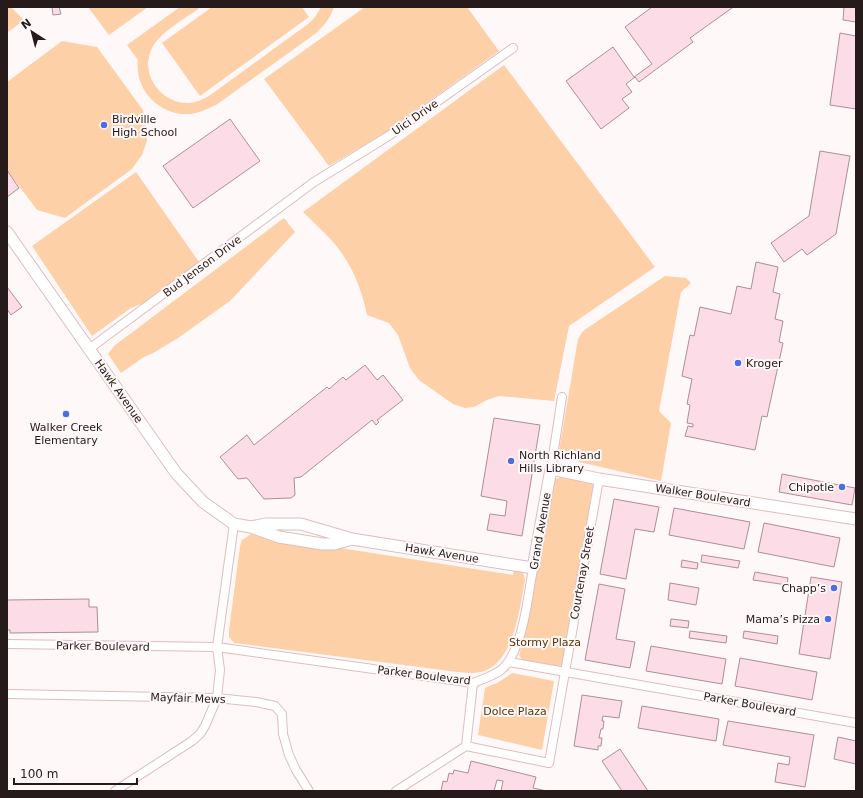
<svg xmlns="http://www.w3.org/2000/svg" width="863" height="798" font-family="'DejaVu Sans',sans-serif">
<style>
.green{fill:#fed0a7}
.building{fill:#fcdce6;stroke:#ac8e98}
.lines{fill:none;stroke-linecap:round;stroke-linejoin:round}
.street-casing{stroke:#dfbdbd;stroke-width:10}
.secondary-casing{stroke:#dfbdbd;stroke-width:13}
.street{stroke:#fff;stroke-width:8}
.secondary{stroke:#fff;stroke-width:11}
.poi-dot{fill:#4d6ee2;stroke:#fff8f8;stroke-width:1.5}
.labels{text-anchor:middle;stroke-width:4;stroke-linejoin:round;paint-order:stroke}
.street-label{font-size:11px;fill:#261a1a;stroke:#fff8f8}
.poi-label{font-size:11px;fill:#261a1a;stroke:#fff8f8;text-anchor:start}
.park-label{font-size:11px;fill:#583309;stroke:#fff8f8}
</style>
<rect width="100%" height="100%" fill="#fff8f8"/>
<path class="green" d="M7,7H11L24,20L7,33Z
M88,7H148L109,35Z
M180,7H201C186,18 160,32 152,48C139,74 161,104 189,103C196,103 203,99 209,96L308,24L315,17L321,7H334C330,19 324,26 315,34L216,105C207,109 199,113 190,114C159,116 134,89 138,60L127,45Z
M212,7H302L309,17L200,96L162,43Z
M365,7H467L499,51L386,132L329,166L264,79Z
M62,41L97,47L143,110L146,128L147,141L142,155L132,169L65,218L37,210L7,170V82Z
M504,65L655,267L569,326L554,401L499,396L487,400L474,407L465,408L453,404L419,380L410,368L398,335L389,323L367,315C362,291 353,267 338,248C328,235 315,224 303,212Z
M136,172L199,262L151,300L131,308L92,336L32,246Z
M284,218L295,232L230,301L178,338L155,352L144,357L121,373L108,354L114,346Z
M665,276L686,278L691,283L681,292L659,411L671,423L661,481L558,457L578,339L583,331Z
M563,476L592,482L594,486L563,664L557,667L522,660L519,655L526,632L551,485C554,479 557,478 563,476Z
M251,534L513,575L514,570L523,572L525,580C519,610 514,672 473,673C463,673 452,671 442,670L234,643L229,637V630L240,546L242,540Z
M512,673L554,681L542,750L478,735L485,688L499,682Z"/>
<path class="building" d="M52,7H59L61,14L53,15Z
M652,7H731L732,8L690,38L693,42L639,82L635,77L626,84L632,92L622,99L629,108L601,129L566,81L613,47L634,77L652,64L625,27Z
M844,7H856V22L843,20Z
M840,33L856,36V109L830,105Z
M230,119L260,161L193,208L163,166Z
M820,151L850,156L836,234L807,255L802,249L784,262L771,243L809,216Z
M7,170L19,188L7,197Z
M756,262L778,267L773,292L780,294L775,319L783,321L779,342L783,343L767,417L762,416L755,450L685,436L688,426L693,427V424L687,423L690,405L687,404L692,379L682,376L690,335L694,336L700,307L731,314L737,286L751,289Z
M7,287L22,307L11,315L7,309Z
M365,365L377,380L383,375L403,400L377,420L379,422L376,425L372,420L301,477L294,478L295,495L291,498L264,499L247,478L238,479L220,457L247,435L254,445L327,387L329,389L343,377L346,380Z
M494,418L540,425L522,536L487,530L490,514L505,516L507,501L481,496Z
M782,474L855,488L852,505L779,492Z
M614,499L659,507L654,532L635,529L626,579L600,574Z
M674,508L750,522L744,549L669,535Z
M764,523L840,538L834,567L758,552Z
M702,555L740,561L738,568L701,562Z
M682,560L698,563L697,569L681,567Z
M755,572L788,578L787,585L753,580Z
M811,577L842,582L830,659L799,654Z
M670,583L699,588L696,605L668,600Z
M599,584L625,589L616,639L635,642L630,668L585,660Z
M89,599V607H97L98,632L10,633V630H7V600Z
M671,619L689,621L688,628L670,626Z
M690,631L727,636L726,643L689,638Z
M744,631L778,636L777,644L743,638Z
M651,646L726,659L722,684L646,671Z
M740,658L817,672L812,700L735,686Z
M582,695L622,701L619,718L603,716L602,721H604L603,729H601L599,738H602L601,746H598V750L574,746Z
M642,706L719,719L716,741L638,728Z
M728,721L814,735L805,787L775,782L778,763L789,765L790,757L723,745Z
M838,737L856,741V764L834,759Z
M620,749L648,791H622L602,761Z
M471,761L536,777L533,788L547,791H501L503,781L497,780L494,791H441L443,781L447,782L449,773L453,774L454,770L468,773Z"/>
<g class="lines">
<g class="street-casing">
<path id="street" d="M89,349L314,182L390,135L513,48
M551,469L562,397
M7,644L217,647L473,683C483,679 493,676 501,670C523,652 528,596 533,568
M509,662L856,723
M7,694L217,698L256,702L275,706L282,714L283,734L289,755L296,770L309,791
M466,746L549,763L599,479
M115,791L192,741L200,734L205,726L217,698L220,670L217,647L234,524
M396,791L466,746L473,683"/>
</g>
<g class="secondary-casing">
<path id="secondary" d="M7,232L176,473L203,502L234,524L251,527L279,537L322,544H335L352,539
M251,527L266,524H301L352,539L533,568L551,469L599,479L856,519"/>
</g>
<use href="#street" class="street"/>
<use href="#secondary" class="secondary"/>
</g>
<g class="poi-dot">
<circle cx="104" cy="125" r="4"/>
<circle cx="738" cy="363" r="4"/>
<circle cx="66" cy="414" r="4"/>
<circle cx="511" cy="461" r="4"/>
<circle cx="842" cy="487" r="4"/>
<circle cx="834" cy="588" r="4"/>
<circle cx="828" cy="619" r="4"/>
</g>
<g class="labels">
<g class="street-label">
<text transform="translate(415 117) rotate(-35)" y="4">Uici Drive</text>
<text transform="translate(202 266) rotate(-37)" y="4">Bud Jenson Drive</text>
<text transform="translate(119 391) rotate(55)" y="4">Hawk Avenue</text>
<text transform="translate(703 495) rotate(9)" y="4">Walker Boulevard</text>
<text transform="translate(540 531) rotate(-80)" y="4">Grand Avenue</text>
<text transform="translate(442 553) rotate(9)" y="4">Hawk Avenue</text>
<text transform="translate(582 573) rotate(-80)" y="4">Courtenay Street</text>
<text transform="translate(103 646) rotate(1)" y="4">Parker Boulevard</text>
<text transform="translate(424 675) rotate(7)" y="4">Parker Boulevard</text>
<text transform="translate(188 698) rotate(2)" y="4">Mayfair Mews</text>
<text transform="translate(750 704) rotate(10)" y="4">Parker Boulevard</text>
</g>
<g class="poi-label">
<text x="112" y="123">Birdville<tspan x="112" dy="13">High School</tspan></text>
<text x="746" y="367">Kroger</text>
<text x="66" y="431" text-anchor="middle">Walker Creek<tspan x="66" dy="13">Elementary</tspan></text>
<text x="519" y="459">North Richland<tspan x="519" dy="13">Hills Library</tspan></text>
<text x="834" y="491" text-anchor="end">Chipotle</text>
<text x="826" y="592" text-anchor="end">Chapp’s</text>
<text x="820" y="623" text-anchor="end">Mama’s Pizza</text>
</g>
<g class="park-label">
<text x="545" y="646">Stormy Plaza</text>
<text x="515" y="715">Dolce Plaza</text>
</g>
</g>
<rect width="863" height="798" fill="none" stroke="#261a1a" stroke-width="16"/>
<g transform="translate(32 32) rotate(324)" stroke="#fff8f8" stroke-width="3" paint-order="stroke">
<path d="M0-3L7 15L0 10L-7 15Z" fill="#261a1a"/>
<text y="-6" font-size="11" font-weight="bold" text-anchor="middle" fill="#261a1a">N</text>
</g>
<path d="M14 778v6h123v-6" fill="none" stroke="#261a1a" stroke-width="2"/>
<text x="20" y="778" font-size="12" fill="#261a1a" stroke="#fff8f8" stroke-width="3" paint-order="stroke">100 m</text>
</svg>
